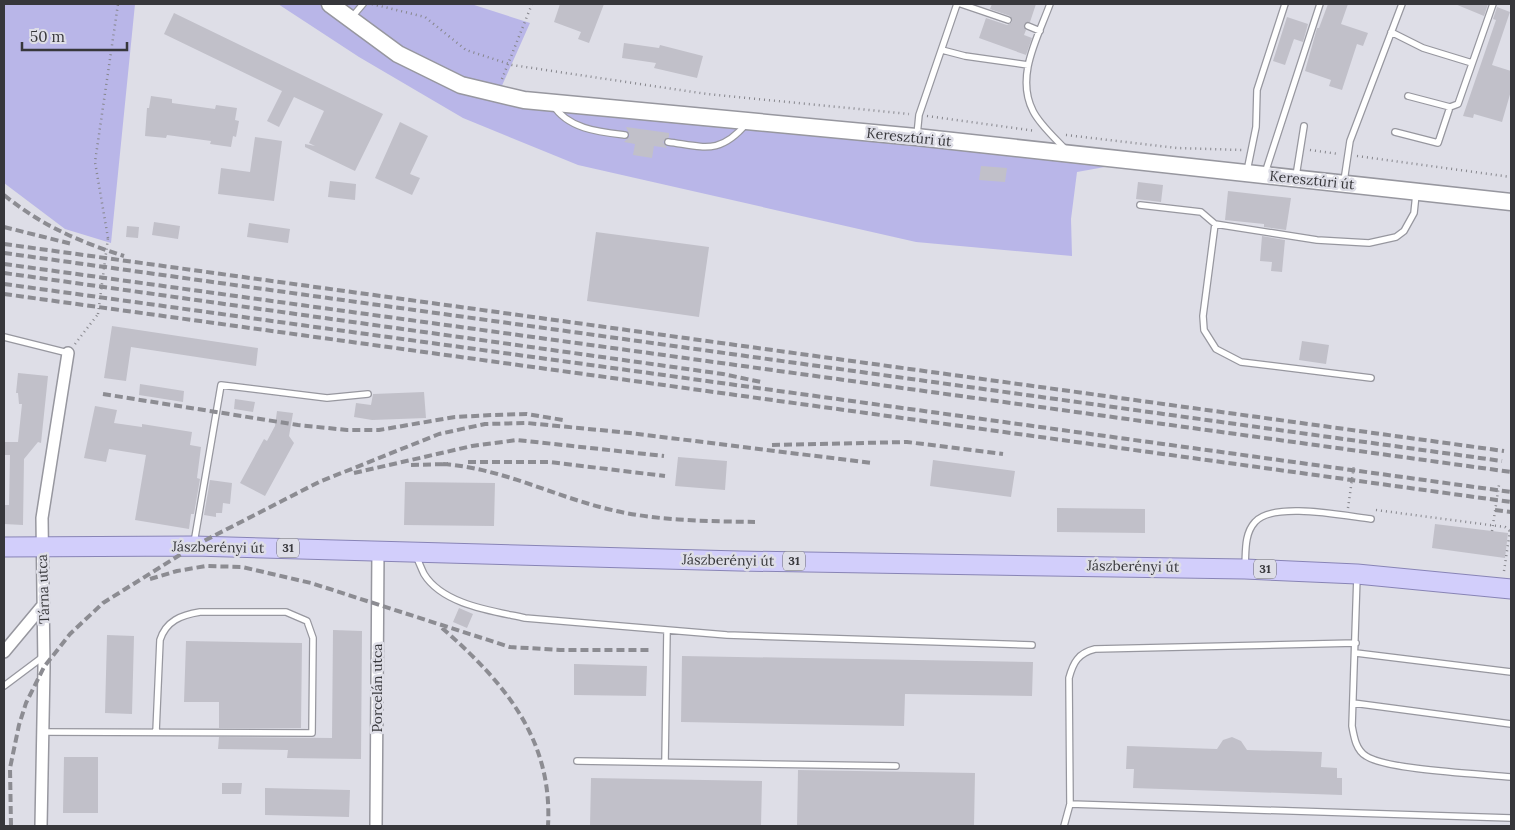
<svg xmlns="http://www.w3.org/2000/svg" width="1515" height="830" font-family="Lora,serif">
<style>
.green{fill:#b9b6e8}
.building{fill:#c1c0c9}
.lines{fill:none;stroke-linecap:round;stroke-linejoin:round}
.service-casing{stroke:#97979f;stroke-width:8}
.minor-casing{stroke:#97979f;stroke-width:14}
.secondary-casing{stroke:#97979f;stroke-width:19}
.primary-casing{stroke:#8884b6;stroke-width:21}
.path{stroke:#86868c;stroke-width:2.5;stroke-dasharray:1 4;stroke-linecap:butt}
.service{stroke:#fff;stroke-width:5.5}
.minor{stroke:#fff;stroke-width:11}
.secondary{stroke:#fff;stroke-width:16}
.primary{stroke:#d2cefb;stroke-width:19}
.rail{stroke:#8c8c92;stroke-width:4;stroke-dasharray:8 4;stroke-linecap:butt}
.path-bridge{stroke:#86868c;stroke-width:2.5;stroke-dasharray:1 4;stroke-linecap:butt}
.labels{text-anchor:middle;stroke-width:5;stroke-linejoin:round;paint-order:stroke}
.shield{fill:#dedee7;stroke:#69696f;stroke-width:1}
.shield-label{font-size:12px;font-weight:bold;fill:#37373b}
.street-label{font-size:14px;fill:#37373b;stroke:#dedee7}
</style>
<rect width="100%" height="100%" fill="#dedee7"/>
<path class="green" d="M4,4H135L111,243L65,229L4,183Z
M278,4H471L530,23L500,90L1116,165L1077,172L1071,219L1072,256L916,242L578,165L463,118L359,57Z"/>
<path class="building" d="M560,4H604L589,43L578,39L581,32L554,22Z
M992,4H1036L1030,22L1024,25L1026,30L1024,35L1032,38L1026,55L979,38L986,18L1007,25L1012,22L1010,16L990,9Z
M1328,4H1348L1341,24L1368,33L1363,46L1357,44L1342,90L1329,86L1331,80L1305,71L1317,28H1319Z
M1455,4H1488L1484,16Z
M1497,7L1510,12L1492,65L1511,71V91L1502,122L1474,114L1473,118L1463,116L1496,20L1493,19Z
M174,13L383,114L355,171L305,147V144L315,146L309,143L324,111L294,97L279,127L267,121L282,91L164,34Z
M1287,17L1308,24L1303,42L1294,39L1285,65L1273,61Z
M624,43L659,48L660,45L703,56L697,78L654,68L656,63L622,58Z
M151,96L172,99V103L215,109L216,105L237,108L235,120L239,121L236,137L233,136L231,147L210,144L211,141L167,135L166,138L145,136L147,108H149Z
M400,122L428,136L410,174L420,178L412,195L375,178Z
M626,127L669,133V137L663,142L667,148L654,146L652,158L633,155L635,144L624,142L630,136Z
M255,137L282,141L274,201L218,194L221,168L250,172Z
M981,166L1007,168L1005,182L979,180Z
M330,181L356,184L355,200L328,197Z
M1138,182L1163,185L1161,202L1136,199Z
M1228,191L1291,198L1286,230L1264,227V224L1225,220Z
M154,222L180,226L178,239L152,235Z
M249,223L290,229L288,243L247,237Z
M127,226L139,227L138,238L126,237Z
M596,232L709,247L699,317L587,301Z
M1262,236L1285,240L1282,272L1271,271L1272,262L1260,261Z
M112,326L258,348L256,366L131,347L126,381L104,378Z
M1302,341L1329,345L1326,364L1299,360Z
M18,373L48,376L41,443L38,442L24,459L23,525L4,524V505H9L10,455H4V442H18L22,404H19L18,393H16Z
M140,384L184,391L183,402L139,395Z
M424,392L426,418L372,420L354,417L356,403L371,405L373,394Z
M235,399L255,402L253,412L234,409Z
M95,406L117,410L114,423L142,427V424L192,432L190,445L201,447L197,478L200,479L194,514H191L189,529L135,520L146,455L109,449L106,462L84,458Z
M277,411L293,413L289,436L294,443L265,496L240,483L264,439L267,441L275,426Z
M678,457L727,461L725,490L675,486Z
M933,460L1015,471L1011,497L930,486Z
M210,480L232,483L230,504L223,503L222,513H216V517L204,515Z
M405,482L495,483L494,526L404,525Z
M1057,508L1145,509V533L1057,532Z
M1435,524L1508,533L1505,558L1432,548Z
M459,608L473,614L467,628L453,622Z
M333,630L362,631L361,759L287,758L288,750L218,749L219,737L332,738Z
M107,635L134,636L132,714L105,713Z
M186,641L302,643L301,728H219V702H184Z
M682,656L1033,662L1032,696L905,694L904,726L681,722Z
M574,664L647,666L646,696L574,695Z
M1232,737L1241,741L1247,750L1322,752L1321,767L1337,768V778H1342V795L1133,788L1134,769H1126L1127,746L1217,749L1223,740Z
M64,757H98V813H63Z
M798,770L975,773L974,826H797Z
M591,778L762,781L761,826H590Z
M222,783H242L241,794H222Z
M265,788L350,790L349,817L265,815Z"/>
<g class="lines">
<g class="service-casing">
<path id="service" d="M961,4L1008,20
M1050,4C1038,37 1015,76 1033,111C1040,125 1055,138 1066,150
M352,17L363,4
M1028,26L1040,31
M1391,32L1423,48L1472,63
M942,50L965,56L1028,65
M1408,96L1450,107L1458,104L1493,4
M553,105C568,129 599,132 625,135
M1395,132L1438,143L1450,107
M917,135L919,115L957,4
M668,142C705,147 720,155 747,123
M1247,171L1256,127L1257,90L1285,4
M1265,173L1320,4
M1296,176L1304,126
M1344,181L1350,141L1402,4
M1140,205L1201,212L1215,224L1317,240L1369,243L1396,237L1404,231L1414,213L1416,194
M1215,224L1203,316L1204,330L1216,349L1241,362L1371,378
M4,337L68,353
M194,543L221,385L327,398L368,394
M416,556C419,562 421,568 424,574C443,605 493,611 525,618L727,635L1032,645
M1245,566C1246,552 1244,534 1255,522C1273,501 1345,516 1371,519
M1357,576L1352,726C1354,737 1356,750 1366,756C1387,770 1482,774 1511,777
M1356,653L1511,672
M4,686L44,656
M1353,703L1511,724
M42,732L312,733L313,638L307,621L286,612H200C181,615 166,621 160,640L156,732
M577,761L896,766
M665,762L667,631
M1070,804L1511,818
M1064,826L1070,804L1069,678C1073,663 1078,653 1095,649L1356,643"/>
</g>
<g class="minor-casing">
<path id="minor" d="M4,652L44,604
M41,826L44,667L42,518L68,353
M376,826L378,550"/>
</g>
<g class="secondary-casing">
<path id="secondary" d="M330,4L398,54L461,85L524,100L916,137L1511,202"/>
</g>
<g class="primary-casing">
<path id="primary" d="M4,547L194,546L739,561L1245,569L1357,574L1511,589"/>
</g>
<path class="path" d="M372,4L425,17L466,50L512,65L707,94L909,114
M502,79L532,4
M927,116L1036,131
M1066,135L1177,148L1242,150
M1310,150L1339,154
M1357,156L1511,177
M108,238L95,162L118,4
M75,344L98,314
M1348,508L1354,465
M1376,510L1505,527L1511,532
M1492,531L1499,485
M1504,571L1510,531"/>
<use href="#service" class="service"/>
<use href="#minor" class="minor"/>
<use href="#secondary" class="secondary"/>
<use href="#primary" class="primary"/>
<path class="rail" d="M4,195C42,226 78,241 124,256
M4,227L72,244
M4,244L1504,451
M4,253L1502,461
M4,264L1511,472
M4,273L723,374L761,382
M4,284L1511,492
M4,294L1511,502
M103,394L298,425L347,430H379L455,417L493,415L527,414L563,420
M772,445L907,442L1003,454
M468,462H549L665,476
M443,464C499,468 547,493 600,507C650,521 704,521 755,522
M411,465L448,464
M354,473L472,446L517,440L664,456
M1495,510L1511,512
M150,579L177,571L206,566L242,567L311,583L510,647L560,650H650
M442,628C504,682 553,739 548,826
M11,826L10,768L19,725L26,703L44,667L70,634L103,603L194,546L319,482L439,434L485,424L527,423L630,433L872,463"/>
<path class="path-bridge" d="M98,314L108,238"/>
</g>
<g class="labels">
<g class="shield">
<rect x="277" y="538.5" width="22" height="19" rx="4"/>
<rect x="783" y="551.5" width="22" height="19" rx="4"/>
<rect x="1254" y="559.5" width="22" height="19" rx="4"/>
</g>
<g class="shield-label">
<text x="288" y="552">31</text>
<text x="794" y="565">31</text>
<text x="1265" y="573">31</text>
</g>
<g class="street-label">
<text transform="translate(909 137) rotate(6)" y="5">Keresztúri út</text>
<text transform="translate(1312 180) rotate(6)" y="5">Keresztúri út</text>
<text transform="translate(218 547) rotate(1)" y="5">Jászberényi út</text>
<text transform="translate(728 560) rotate(1)" y="5">Jászberényi út</text>
<text transform="translate(1133 566) rotate(1)" y="5">Jászberényi út</text>
<text transform="translate(43 589) rotate(-92)" y="5">Tárna utca</text>
<text transform="translate(377 688) rotate(-90)" y="5">Porcelán utca</text>
</g>
</g>
<rect width="1515" height="830" fill="none" stroke="#37373b" stroke-width="10"/>
<path d="M22 42v8h105v-8" fill="none" stroke="#37373b" stroke-width="2.5"/>
<text x="30" y="42" font-size="15" fill="#37373b" stroke="#dedee7" stroke-width="4" paint-order="stroke">50 m</text>
</svg>
